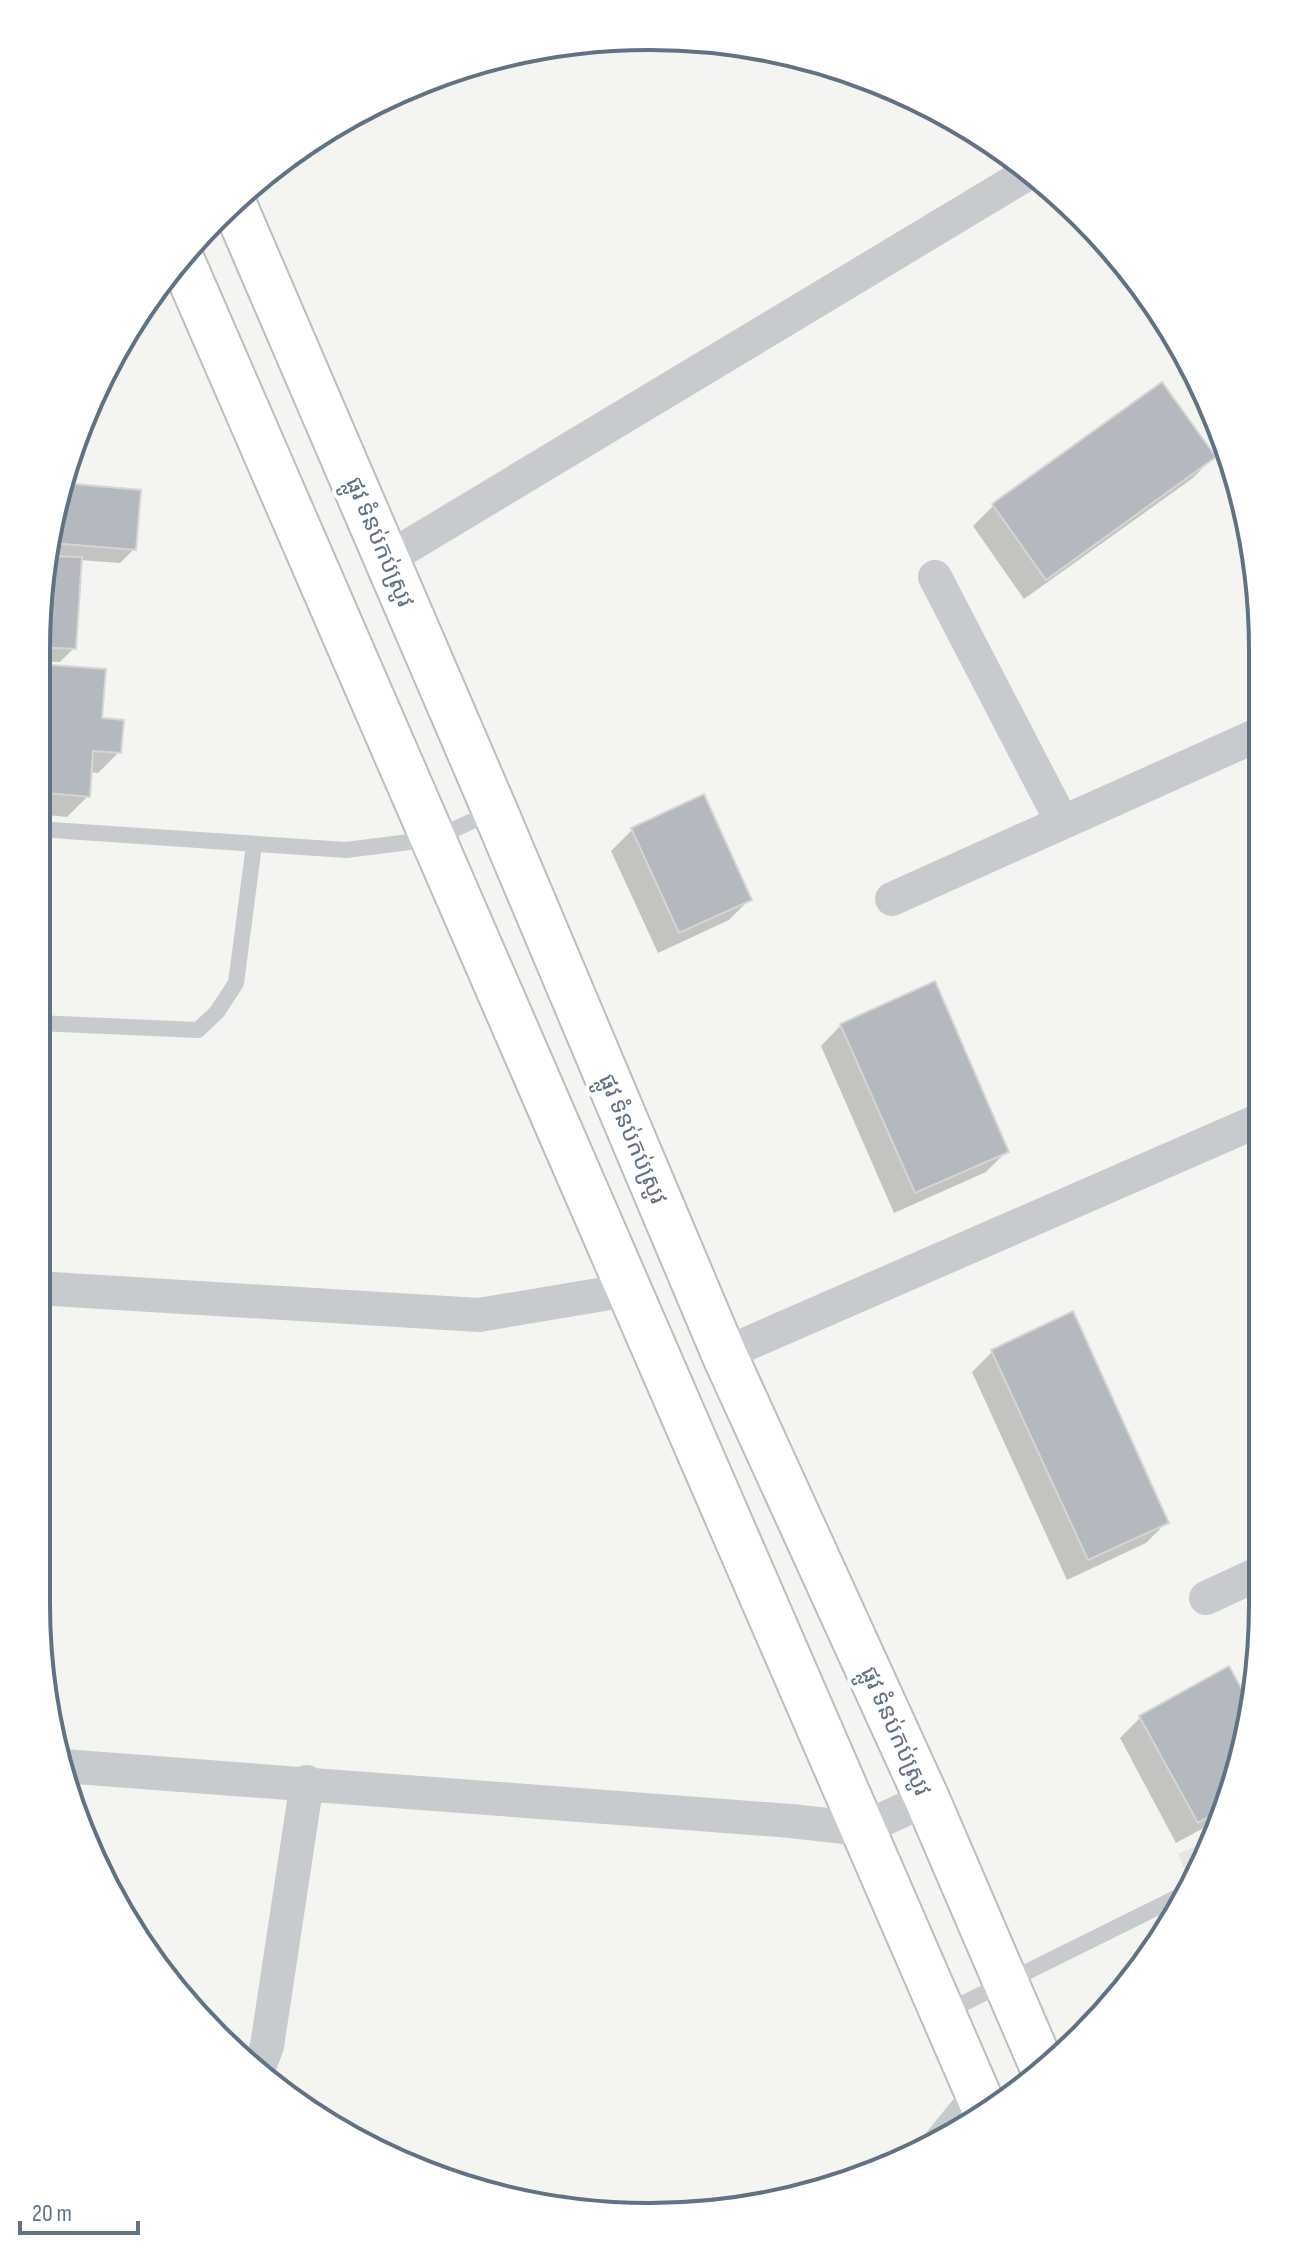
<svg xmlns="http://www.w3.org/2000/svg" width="1299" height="2253" font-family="'Sofia Sans Condensed','Noto Sans Khmer',sans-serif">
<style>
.built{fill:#e5e6e3}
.shadow{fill:#0003}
.building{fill:#b3b9be;stroke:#d5d6d3;stroke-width:2}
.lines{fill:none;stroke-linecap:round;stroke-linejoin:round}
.primary-casing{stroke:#babdc1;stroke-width:48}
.service{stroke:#c8cbce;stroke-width:16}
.minor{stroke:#c8cbce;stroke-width:34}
.primary{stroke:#fff;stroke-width:44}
.labels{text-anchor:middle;stroke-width:8;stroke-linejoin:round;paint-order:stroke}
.street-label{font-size:24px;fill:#607284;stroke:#fff}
.rim{fill:none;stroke:#607284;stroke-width:4}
</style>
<rect width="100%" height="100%" fill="#f4f5f0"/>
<path class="built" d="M1212,1839L1190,1882L1178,1854Z"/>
<path class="shadow" d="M1213,457L1193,478L1024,599L973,526L994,505Z
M62,485L134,549L120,563L79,560L74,648L60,662L37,661V609Z
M37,666L100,720L119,752L98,773L90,772L88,796L67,817L37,814Z
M632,830L750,899L729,920L658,953L611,851Z
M841,1025L1007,1151L986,1172L894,1213L821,1046Z
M993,1351L1167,1522L1146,1543L1067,1580L972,1372Z
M1249,1707L1230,1801L1222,1818L1176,1843L1120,1738L1141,1717Z"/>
<path class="building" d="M1162,382L1216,457L1046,580L992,504Z
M62,483L141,490L136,550L51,543Z
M48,556L82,557L76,649L37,647V609Z
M37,664L106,669L102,718L124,720L121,753L93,751L90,797L37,792Z
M704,794L752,900L679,933L631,828Z
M935,981L1009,1152L915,1193L840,1024Z
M1073,1311L1169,1523L1088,1560L991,1350Z
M1229,1666L1250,1704L1230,1801L1227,1807L1198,1823L1139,1716Z"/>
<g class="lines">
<g class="primary-casing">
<path id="primary" d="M233,202L495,811L724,1354L927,1799L1044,2071
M181,258L984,2108"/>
</g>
<path class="service" d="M37,829L346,850L433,839L492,812
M37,1023L198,1030L217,1012L236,983L254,845
M946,2012L1184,1894
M928,2143L972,2089"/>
<path class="minor" d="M387,559L1030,172
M935,577L1062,822
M892,899L1262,733
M36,1288L479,1315L628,1290
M724,1354L1262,1119
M1206,1598L1262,1572
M63,1766L791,1821L862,1829L927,1799
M259,2067L267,2046L307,1782"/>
<use href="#primary" class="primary"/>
</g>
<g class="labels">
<g class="street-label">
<text transform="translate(380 542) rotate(67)" y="8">ផ្លូវ ទំនប់កប់ស្រូវ</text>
<text transform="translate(633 1139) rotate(67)" y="8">ផ្លូវ ទំនប់កប់ស្រូវ</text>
<text transform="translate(896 1731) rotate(66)" y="8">ផ្លូវ ទំនប់កប់ស្រូវ</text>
</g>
</g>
<path d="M0 0H1299V2253H0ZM649 50H650A599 599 0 0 1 1249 649V1604A599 599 0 0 1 650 2203H649A599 599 0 0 1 50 1604V649A599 599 0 0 1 649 50Z" fill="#fff" fill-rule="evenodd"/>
<path class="rim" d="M649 50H650A599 599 0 0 1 1249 649V1604A599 599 0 0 1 650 2203H649A599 599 0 0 1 50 1604V649A599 599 0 0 1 649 50Z"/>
<path d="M20 2221v12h118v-12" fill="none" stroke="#607284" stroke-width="4"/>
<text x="32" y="2221" font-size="24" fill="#607284" stroke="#ffffff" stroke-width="6" paint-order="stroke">20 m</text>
</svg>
